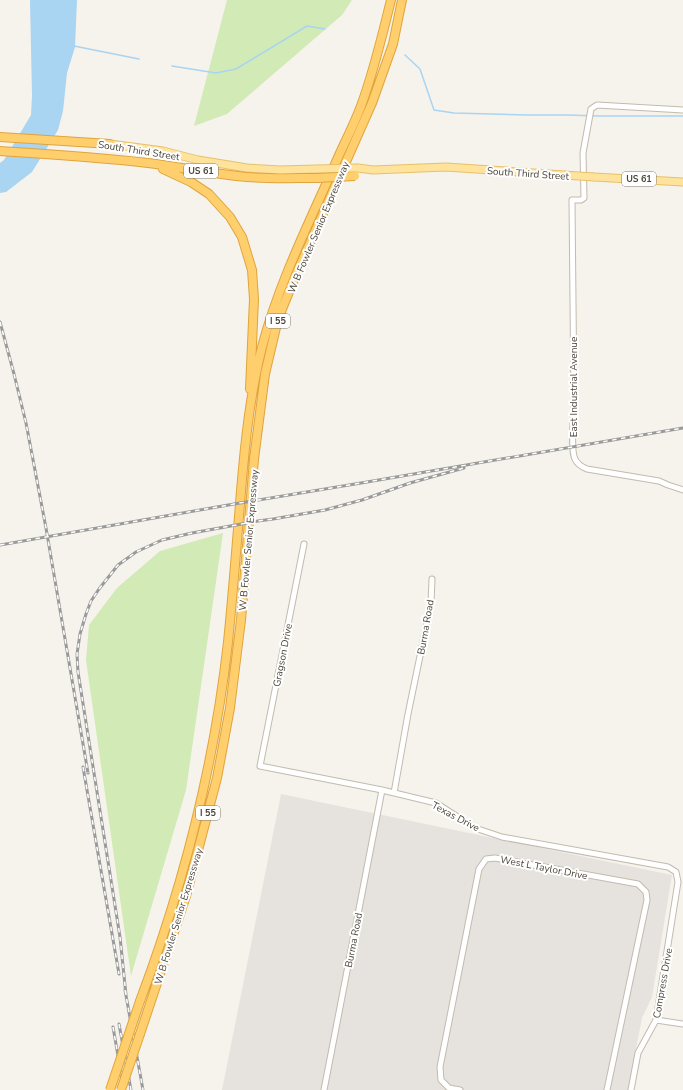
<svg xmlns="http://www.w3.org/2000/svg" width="683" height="1090" font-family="'Nunito Sans',sans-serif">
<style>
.industrial{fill:#e6e2dd}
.green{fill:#d2eab5}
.water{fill:#a9d4f2}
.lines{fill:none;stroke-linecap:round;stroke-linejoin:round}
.stream{stroke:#a9d4f2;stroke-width:1.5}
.minor-casing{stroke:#c2bbae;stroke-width:7}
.major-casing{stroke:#e6c16a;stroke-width:9}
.highway-casing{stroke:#e0a43c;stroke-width:10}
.minor{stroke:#fff;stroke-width:5}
.major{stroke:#ffe39c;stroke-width:7}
.highway{stroke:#ffcf6e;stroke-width:8}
.rail-casing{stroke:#9a9a9a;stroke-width:3}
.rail{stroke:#fff;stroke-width:1.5;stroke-dasharray:4.5;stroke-linecap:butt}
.major-bridge-casing{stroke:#e6c16a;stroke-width:9;stroke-linecap:butt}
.highway-bridge-casing{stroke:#e0a43c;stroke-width:10;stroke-linecap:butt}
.major-bridge{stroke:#ffe39c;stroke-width:7}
.highway-bridge{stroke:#ffcf6e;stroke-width:8}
.labels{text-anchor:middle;stroke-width:4;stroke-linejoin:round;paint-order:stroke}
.shield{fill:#fff;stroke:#817c74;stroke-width:1}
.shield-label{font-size:9px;font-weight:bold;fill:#4b4439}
.street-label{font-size:10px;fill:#4b4439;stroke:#fff}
</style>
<rect width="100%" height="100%" fill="#f6f3ec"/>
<path class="industrial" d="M281,794L672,875L652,997L642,1018L628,1090H222Z"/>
<path class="green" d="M227,0H352L342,15L227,114L194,126Z
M223,533L186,790L131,976L86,660L89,625L117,588L160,551Z"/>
<path class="water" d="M30,0H77L75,47L67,73L63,111L58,130L32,172L6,192L0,193V163L4,160L31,115L32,96Z"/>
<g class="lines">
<path class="stream" d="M74,46L139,59
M405,55L420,69L434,110L454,113L528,115H567L599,116H683
M172,66L216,73L236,69L307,26L325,29"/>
<g class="minor-casing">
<path id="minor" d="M683,110L597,105L591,109L583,153L584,198L581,200H572L574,403C574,414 570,450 575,459C577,464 582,467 587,469L659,481L668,485L683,490
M304,544L260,766L382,790L436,803L475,828L502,837L668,867L676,872L678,882L656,1020L638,1053L631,1090
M394,793L408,714L431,603L432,579
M656,1020L683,1024
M324,1090L382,790
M460,1090L449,1088L441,1080L440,1067L479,869L486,859L495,858L638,884L646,892L647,900L607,1090"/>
</g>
<g class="major-casing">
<path id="major" d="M110,144L163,151L198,160L247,168L280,170L317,169
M358,168L373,170L446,167L564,175
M594,177L683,182"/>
</g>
<g class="highway-casing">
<path id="highway" d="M0,137L110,144
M0,151C49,154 99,157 148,163C181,167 214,174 247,177C270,179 294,178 317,178
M163,169L191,182L209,194L230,217L242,237L252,270L254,299L250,389
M140,1001C184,884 214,767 228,642C233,592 237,542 241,491C245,443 250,394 262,347C280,279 312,217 340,153C347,138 355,122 361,106C374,71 382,36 391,0
M140,1034L186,896L217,778L230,708L241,620L254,459L265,374L278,319L295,277L372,103L393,44L402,0"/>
</g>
<use href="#minor" class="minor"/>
<use href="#major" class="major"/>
<use href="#highway" class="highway"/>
<g class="rail-casing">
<path id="rail" d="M0,322L14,374L26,423L46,528L88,773
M0,545L234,504L367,482L683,428
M83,767L119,974
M125,990L143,1090
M126,995L120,937L78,672L77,654L80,634L86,614L91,601L99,589L118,565L136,552L162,540L192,533L258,521L273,519L325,510L362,500L410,483L464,468
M119,1024L131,1090
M113,1027L124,1090"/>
</g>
<use href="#rail" class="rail"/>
<g class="major-bridge-casing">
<path id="major-bridge" d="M317,169L358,168
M564,175L594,177"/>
</g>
<g class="highway-bridge-casing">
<path id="highway-bridge" d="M317,178L355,176
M110,1090L140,1001
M121,1090L140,1034"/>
</g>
<use href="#major-bridge" class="major-bridge"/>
<use href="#highway-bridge" class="highway-bridge"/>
</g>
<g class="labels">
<g class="shield">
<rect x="184" y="164" width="34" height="14" rx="3"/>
<rect x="622" y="172" width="34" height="14" rx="3"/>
<rect x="266" y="314" width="24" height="14" rx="3"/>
<rect x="196" y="806" width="24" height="14" rx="3"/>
</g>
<g class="shield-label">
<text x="201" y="174">US 61</text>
<text x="639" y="182">US 61</text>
<text x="278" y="324">I 55</text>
<text x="208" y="816">I 55</text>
</g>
<g class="street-label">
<text transform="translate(139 150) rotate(9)" y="4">South Third Street</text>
<text transform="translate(528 173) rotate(4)" y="4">South Third Street</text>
<text transform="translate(318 227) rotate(-67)" y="4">W B Fowler Senior Expressway</text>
<text transform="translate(573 387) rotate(-90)" y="4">East Industrial Avenue</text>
<text transform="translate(248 540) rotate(-85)" y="4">W B Fowler Senior Expressway</text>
<text transform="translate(425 627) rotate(-80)" y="4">Burma Road</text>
<text transform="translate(282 655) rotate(-79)" y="4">Gragson Drive</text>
<text transform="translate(456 816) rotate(28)" y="4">Texas Drive</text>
<text transform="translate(544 867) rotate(11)" y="4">West L Taylor Drive</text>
<text transform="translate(178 916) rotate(-73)" y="4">W B Fowler Senior Expressway</text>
<text transform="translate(353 940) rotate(-79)" y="4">Burma Road</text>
<text transform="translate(662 983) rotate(-80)" y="4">Compress Drive</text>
</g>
</g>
</svg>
